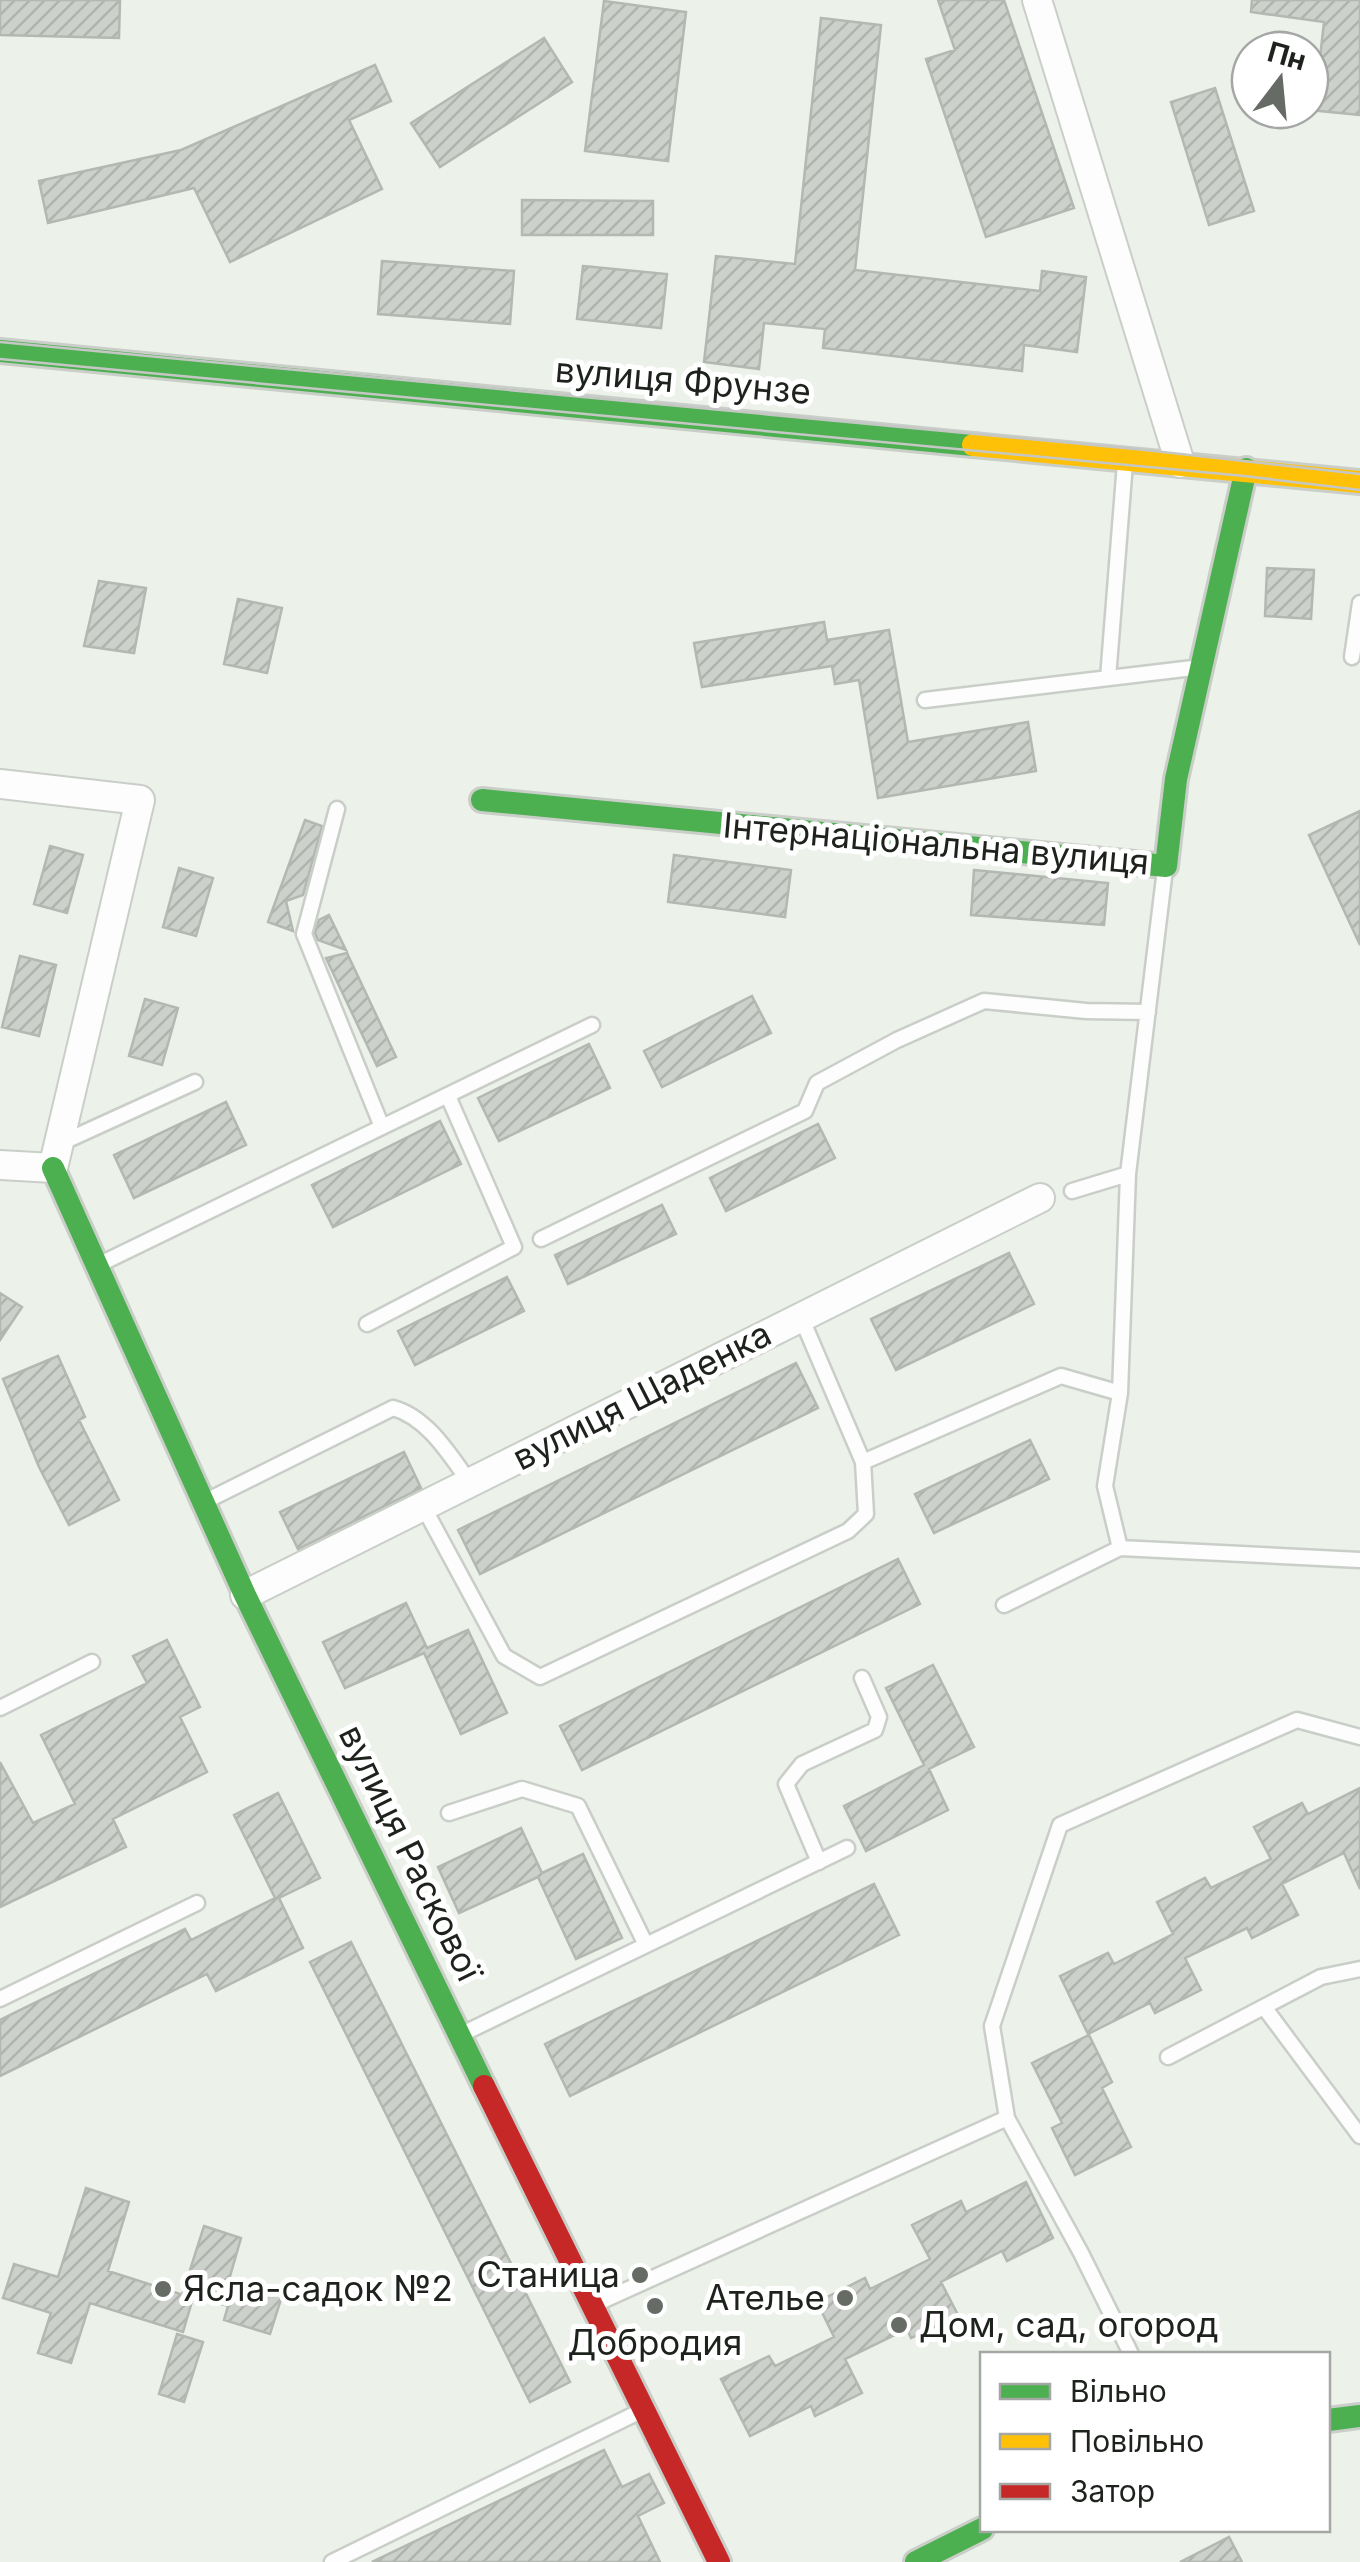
<svg xmlns="http://www.w3.org/2000/svg" width="1360" height="2562" font-family="Inter,sans-serif">
<style>
.building{fill:url(#building-hatch);stroke:#b3b8b2;stroke-width:2.5}
.lines{fill:none;stroke-linecap:round;stroke-linejoin:round}
.lane-casing{stroke:#cacec8;stroke-width:19}
.street-casing{stroke:#cacec8;stroke-width:32}
.fast-casing{stroke:#cacec8;stroke-width:28}
.slow-casing{stroke:#cacec8;stroke-width:28}
.jam-casing{stroke:#cacec8;stroke-width:28}
.lane{stroke:#fcfdfc;stroke-width:14}
.street{stroke:#fcfdfc;stroke-width:28}
.fast{stroke:#4caf50;stroke-width:22}
.slow{stroke:#ffc107;stroke-width:22}
.jam{stroke:#c62828;stroke-width:22}
.tram{stroke:#c5c7c5;stroke-width:2.5}
.poi-dot{fill:#666b65;stroke:#fff;stroke-width:4}
.labels{text-anchor:middle;stroke-width:10;stroke-linejoin:round;paint-order:stroke}
.street-label{font-size:35px;fill:#1e221d;stroke:#fff}
.poi-label{font-size:35px;fill:#1e221d;stroke:#fff;text-anchor:end}
</style>
<defs>
<pattern id="building-hatch" width="6" height="6" patternUnits="userSpaceOnUse" patternTransform="scale(2.5)"><rect width="6" height="6" fill="#cdd1cb"/><path d="M-1 1l2-2M0 6l6-6M5 7l2-2" fill="none" stroke="#b0b3ae"/></pattern>
</defs>
<rect width="100%" height="100%" fill="#ecf2ea"/>
<path class="building" d="M0,0H120L119,38L0,35Z
M938,0H1004L1074,208L986,237L926,59L955,50Z
M1252,0H1360V115L1310,110V66L1319,67L1324,22L1251,12Z
M604,1L686,12L668,161L585,151Z
M821,18L881,25L855,270L1040,291L1042,271L1086,277L1077,352L1024,345L1022,371L823,348L825,329L764,323L759,369L704,362L716,256L795,264Z
M544,38L572,82L440,167L411,123Z
M375,65L391,101L349,120L382,189L230,262L194,188L48,223L39,181L181,150Z
M1215,88L1254,211L1209,225L1171,102Z
M522,200L653,201V235H522Z
M382,261L514,271L510,324L378,314Z
M583,266L667,274L661,328L577,319Z
M1267,568L1314,570L1311,619L1265,616Z
M99,581L146,588L134,653L84,646Z
M238,599L282,608L267,673L224,664Z
M824,622L827,640L889,630L908,742L1028,722L1036,771L878,798L859,680L835,684L832,666L702,687L694,643Z
M1360,811V945L1309,835Z
M305,820L322,826L303,895L286,901L293,931L268,922Z
M50,846L83,855L67,913L34,904Z
M674,855L791,870L785,917L668,902Z
M179,868L213,878L196,936L163,927Z
M974,870L1108,883L1104,925L971,915Z
M329,915L346,950L318,940L315,933L319,920Z
M347,953L396,1057L377,1066L326,958Z
M20,956L56,965L39,1036L2,1027Z
M752,996L771,1033L662,1087L644,1051Z
M145,999L178,1008L162,1065L129,1056Z
M589,1044L610,1088L499,1141L478,1098Z
M226,1102L246,1145L134,1198L114,1155Z
M440,1121L461,1164L333,1227L312,1185Z
M818,1124L835,1158L726,1211L710,1178Z
M662,1205L676,1234L568,1284L555,1255Z
M1009,1253L1034,1304L896,1370L871,1319Z
M507,1277L524,1311L415,1365L398,1331Z
M0,1293L22,1307L0,1340Z
M58,1356L85,1417L79,1420L119,1500L69,1525L39,1467L3,1379Z
M796,1363L818,1408L480,1574L458,1530Z
M1030,1440L1049,1479L934,1533L915,1494Z
M404,1452L421,1488L298,1549L280,1512Z
M898,1559L920,1604L582,1770L560,1726Z
M406,1603L427,1648L468,1630L507,1713L461,1734L424,1653L345,1688L323,1642Z
M167,1640L200,1707L180,1717L207,1772L113,1819L126,1847L0,1907V1762L33,1823L75,1804L41,1735L147,1683L133,1656Z
M933,1665L974,1747L929,1769L948,1810L866,1851L844,1806L924,1765L886,1688Z
M1360,1788V1889L1344,1853L1282,1884L1298,1915L1252,1938L1247,1928L1185,1958L1201,1990L1155,2013L1150,2003L1088,2034L1060,1976L1108,1953L1114,1964L1173,1934L1157,1902L1205,1878L1211,1888L1271,1859L1254,1827L1302,1803L1308,1814Z
M278,1793L320,1878L279,1898L303,1948L216,1991L207,1974L0,2076V2020L185,1929L191,1940L275,1898L234,1815Z
M521,1828L542,1873L583,1854L622,1938L576,1959L538,1877L459,1913L438,1867Z
M874,1884L899,1935L570,2096L545,2044Z
M351,1942L570,2382L530,2402L310,1962Z
M1089,2035L1112,2082L1102,2088L1131,2147L1075,2175L1052,2128L1062,2123L1032,2063Z
M1026,2182L1053,2238L1007,2261L1002,2251L941,2282L958,2315L911,2338L907,2329L845,2359L862,2393L815,2416L811,2406L750,2436L721,2379L769,2356L775,2366L834,2337L817,2302L865,2278L870,2289L930,2259L912,2225L961,2201L966,2212Z
M86,2188L129,2202L108,2271L193,2298L183,2332L90,2303L71,2363L38,2353L51,2313L3,2298L14,2264L58,2277Z
M204,2226L241,2238L229,2280L282,2296L270,2334L224,2320L228,2306L183,2292Z
M177,2334L203,2342L184,2402L159,2394Z
M604,2450L622,2487L649,2474L664,2503L638,2516L660,2562H372Z
M1229,2537L1242,2562H1180Z"/>
<g class="lines">
<g class="lane-casing">
<path id="lane" d="M1352,657L1360,603
M1108,678L1125,463
M925,700L1201,667
M337,809L304,934L382,1127
M59,1144L195,1082
M1072,1191L1128,1174
M541,1239L805,1111L817,1083L897,1040L984,1001L1086,1011L1148,1012
M98,1265L592,1025
M367,1324L514,1247L448,1096
M863,1462L1061,1376L1120,1393
M204,1502L393,1408C427,1417 450,1455 470,1483
M423,1506L504,1656L540,1677L848,1531L866,1514L863,1462L801,1317
M1120,1548L1105,1486L1120,1393L1128,1174L1165,869
M1004,1605L1120,1548L1360,1560
M0,1708L92,1662
M449,1813L522,1789L578,1806L646,1945
M819,1862L786,1784L802,1764L875,1730L879,1717L862,1678
M0,1999L197,1903
M1264,2007L1360,2136
M460,2035L847,1848
M1168,2057L1321,1977L1360,1969
M593,2305L1007,2118
M1131,2354L1081,2253L1007,2118L992,2026L1060,1825L1297,1720L1360,1737
M332,2562L641,2411"/>
</g>
<g class="street-casing">
<path id="street" d="M1037,0L1180,463
M0,784L140,800L53,1168L0,1165
M245,1595L1040,1198"/>
</g>
<g class="fast-casing">
<path id="fast" d="M0,351L973,445
M482,800L1166,866L1176,779L1246,469
M53,1168L245,1595L484,2086
M1328,2420L1360,2416
M916,2562L982,2529"/>
</g>
<g class="slow-casing">
<path id="slow" d="M973,445L1360,482"/>
</g>
<g class="jam-casing">
<path id="jam" d="M484,2086L719,2562"/>
</g>
<use href="#lane" class="lane"/>
<use href="#street" class="street"/>
<use href="#fast" class="fast"/>
<use href="#slow" class="slow"/>
<use href="#jam" class="jam"/>
<path class="tram" d="M0,342L1145,450L1360,474
M0,359L1244,476L1360,490"/>
</g>
<g class="poi-dot">
<circle cx="640" cy="2275" r="10"/>
<circle cx="163" cy="2289" r="10"/>
<circle cx="845" cy="2298" r="10"/>
<circle cx="655" cy="2306" r="10"/>
<circle cx="899" cy="2325" r="10"/>
</g>
<g class="labels">
<g class="street-label">
<text transform="translate(683 381) rotate(5)" y="12">вулиця Фрунзе</text>
<text transform="translate(936 844) rotate(5)" y="12">Інтернаціональна вулиця</text>
<text transform="translate(642 1396) rotate(-27)" y="12">вулиця Щаденка</text>
<text transform="translate(410 1853) rotate(64)" y="12">вулиця Раскової</text>
</g>
<g class="poi-label">
<text x="620" y="2287">Станица</text>
<text x="183" y="2301" text-anchor="start">Ясла-садок №2</text>
<text x="825" y="2310">Ателье</text>
<text x="919" y="2337" text-anchor="start">Дом, сад, огород</text>
<text x="655" y="2355" text-anchor="middle">Добродия</text>
</g>
</g>
<rect x="980" y="2352" width="350" height="180" fill="#ffffff" stroke="#a5a7a5" stroke-width="2.5"/>
<rect x="1000" y="2384" width="50" height="15" fill="#4caf50" stroke="#a5a7a5" stroke-width="2.5"/>
<text x="1070" y="2402" font-size="30" fill="#1e221d">Вільно</text>
<rect x="1000" y="2434" width="50" height="15" fill="#ffc107" stroke="#a5a7a5" stroke-width="2.5"/>
<text x="1070" y="2452" font-size="30" fill="#1e221d">Повільно</text>
<rect x="1000" y="2484" width="50" height="15" fill="#c62828" stroke="#a5a7a5" stroke-width="2.5"/>
<text x="1070" y="2502" font-size="30" fill="#1e221d">Затор</text>
<g transform="translate(1280 80) rotate(16)"><circle r="48" fill="#ffffff" stroke="#a5a7a5" stroke-width="2.5"/>
<path d="M0-8L18 38L0 25L-18 38Z" fill="#666b65"/>
<text y="-15" font-size="28" font-weight="bold" text-anchor="middle" fill="#1e221d">Пн</text>
</g>
</svg>
